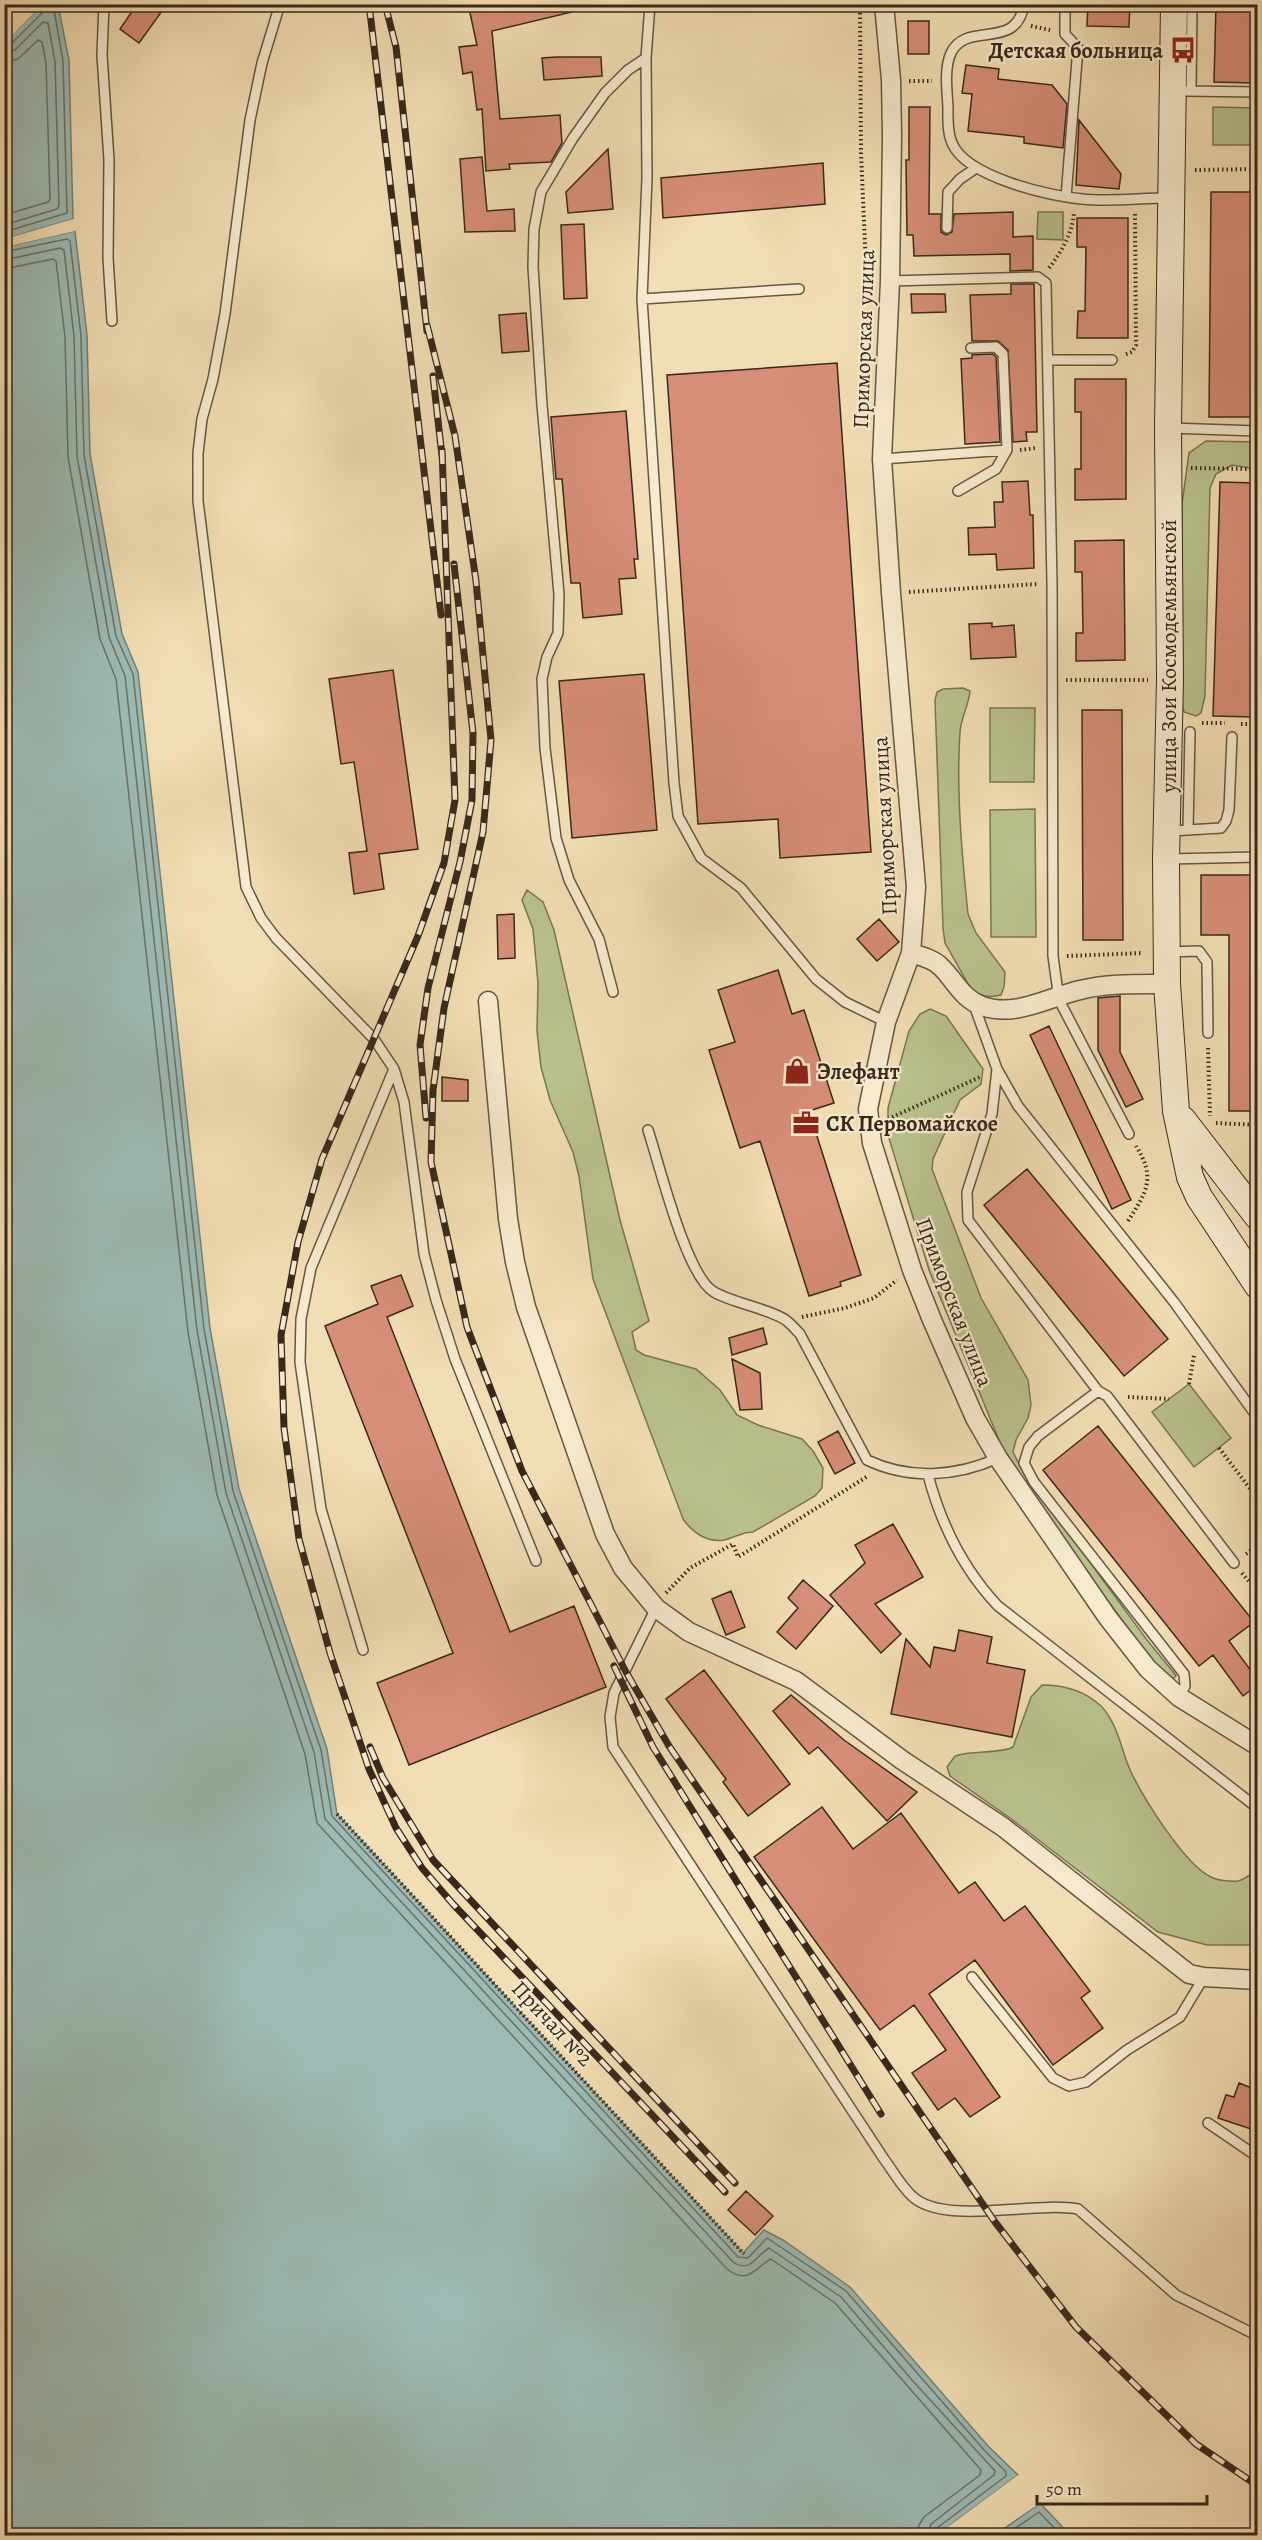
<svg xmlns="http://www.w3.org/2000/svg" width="1262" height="2540" font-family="Alegreya,serif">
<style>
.green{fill:#b9c28e;stroke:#787554;stroke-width:1.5}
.water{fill:#9dbbb5;stroke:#758077;stroke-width:1.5}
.pier{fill:#f2deb4}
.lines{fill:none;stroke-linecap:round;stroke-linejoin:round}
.shore{stroke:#6a7268;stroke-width:1.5}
.building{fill:#d78e78;stroke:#38281b;stroke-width:1.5}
.service-casing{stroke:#665641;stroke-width:12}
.minor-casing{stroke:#665641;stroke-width:21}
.secondary-casing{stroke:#38281b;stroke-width:28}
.path{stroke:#38281b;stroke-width:4;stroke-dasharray:1.5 3;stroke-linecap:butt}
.service{stroke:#f7eace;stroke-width:9}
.minor{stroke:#f7eace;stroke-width:18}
.secondary{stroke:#f7eace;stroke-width:26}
.rail-casing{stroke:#38281b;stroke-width:7}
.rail{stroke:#f7eace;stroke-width:4.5;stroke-dasharray:14;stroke-linecap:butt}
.labels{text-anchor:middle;stroke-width:4.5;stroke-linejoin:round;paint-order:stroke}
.poi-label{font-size:22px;font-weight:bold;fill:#38281b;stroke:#f7eace;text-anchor:start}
.street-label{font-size:22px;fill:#38281b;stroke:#f7eace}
</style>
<rect width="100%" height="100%" fill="#f2deb4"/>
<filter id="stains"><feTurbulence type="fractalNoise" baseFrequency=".00333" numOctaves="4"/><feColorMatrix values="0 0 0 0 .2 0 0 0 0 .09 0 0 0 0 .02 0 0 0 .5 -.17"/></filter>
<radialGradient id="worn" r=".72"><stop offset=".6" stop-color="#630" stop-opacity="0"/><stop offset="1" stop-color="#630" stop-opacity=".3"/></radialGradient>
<path class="green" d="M1213,107L1257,108V145H1213Z
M1038,212H1063V240L1037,239Z
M1206,441L1257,442V469L1232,465L1216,474L1210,488L1205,696L1201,713L1196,716L1184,712L1180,694L1182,504L1189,453Z
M963,688L970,691C969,705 961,717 960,732C956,789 962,856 968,914L976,933L1005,972L1004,987L1001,995C990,998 981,997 971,989L945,943L943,928L935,700L937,692L943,689Z
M990,708H1035L1034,782H990Z
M1035,809L1036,937H991L990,810Z
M527,890L543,902L554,930L620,1220L649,1321L632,1332L636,1350L644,1355L696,1369L720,1390L737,1415L758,1425L802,1439L813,1451L823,1468L822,1488L815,1496L753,1532C742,1532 734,1538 724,1540C707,1543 692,1532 683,1519L593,1279L579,1176L573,1152L550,1100L541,1067L537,1031L538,983L533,929L522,900Z
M930,1009L946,1016L983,1069L981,1084L960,1100L933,1159L932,1169L981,1298L1028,1380L1031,1405L1028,1418L1016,1440L1013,1452L1022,1470L1147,1640L1174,1673L1176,1676L1174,1678L1169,1677L1148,1655L1045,1516L1006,1457L929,1270L888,1135V1108L909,1031L920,1014Z
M1189,1384L1231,1438L1194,1467L1152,1412Z
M1042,1685C1063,1685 1085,1691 1101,1706C1119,1725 1121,1751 1131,1772C1144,1799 1185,1865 1211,1877C1216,1880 1231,1882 1238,1881C1244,1880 1252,1873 1257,1870V1945H1207L1158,1932L1010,1818L950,1776L947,1767L955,1756C971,1750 1001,1754 1013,1747L1031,1697Z"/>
<path class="water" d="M42,5H58L69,60L73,219L5,239L4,42Z
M75,231L87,335L90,454L122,634L138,672L210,1328L239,1489L327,1749L337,1814L743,2253L764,2230L783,2240L850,2287L988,2446L1018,2475L937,2535H5L4,247Z
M1040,2503L1070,2535L994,2536Z"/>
<path class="pier" d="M38,4L42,5L5,42L4,38Z
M73,219L74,222L4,242L5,239Z
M75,228V231L5,247L4,244Z
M1018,2475L1020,2477L942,2536L937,2535Z
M1038,2501L1040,2503L991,2536L992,2533Z"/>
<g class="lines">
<path class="shore" d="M4,46L11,44L44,11L46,4
M4,53L15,50L43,22L48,23L55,62L59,206L57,209L4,225
M4,62L18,59L38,40L42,42L46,63L50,199L48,202L4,215
M4,232L67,213L63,61L53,4
M4,252L67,239L70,241L81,336L84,455L116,636L133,674L204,1329L233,1491L321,1750L332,1816L738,2257L748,2258L767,2238L846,2291L984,2450L1006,2472V2476L937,2528L934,2536
M4,260L60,248L64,250L74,336L77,456L109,637L125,676L197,1330L226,1493L314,1752L325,1819L733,2262C751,2274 756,2255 769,2248L841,2297L912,2380L995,2471L994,2475L931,2524L927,2536
M4,269L53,259L56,261L65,337L68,457L100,639L116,679L188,1332L217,1495L305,1754L317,1823L727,2269C749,2286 755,2267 771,2259L835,2303L981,2470L980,2475L924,2517L919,2525L918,2536
M1004,2536L1039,2512L1062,2536"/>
</g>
<path class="building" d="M137,4H167L139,43L120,29Z
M468,4H571L572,12L492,31L500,119L560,115L562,143L551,162L509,164L510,169L486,171L482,109L477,110L472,72L463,74L459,47L477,45Z
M1088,4H1130L1129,27L1087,26Z
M1216,4H1257L1255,83L1214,82Z
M908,21H929V54H908Z
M557,57H601L602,76L544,80L542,58Z
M966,65L999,69L998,79L1052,85L1067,104L1063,148L1024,143V137L968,131L972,94L962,93Z
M909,107H930L929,214H941V232L946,235L952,232L954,214L1013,212V237L1033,236V270L1010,271V254L914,256L913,235H907L906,160H909Z
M1079,120L1121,174L1119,189L1076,185Z
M608,149L613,209L568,213L566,192Z
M482,157L487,211L514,209L515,231L465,232L460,159Z
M823,163L825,204L663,218L661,178Z
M1211,192H1257V417H1209Z
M1077,218H1128V338H1077L1078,311H1085L1086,247H1077Z
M584,224L587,298L564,299L561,225Z
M1011,284H1034L1037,432H1026L1027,441L1013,442L1008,350L998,341H972L970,295L1011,294Z
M911,294H945L946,312L912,313Z
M526,313L529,351L502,353L499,315Z
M993,354L996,357L1000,442L965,444L961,359L972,358V355Z
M837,363L871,852L780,858L778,819L698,824L667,375Z
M1075,379H1126V499L1075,500V469H1081V412H1075Z
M626,411L638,559H634L636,578L619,579L622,614L583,618L580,583H571L562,479H556L551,417Z
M1028,481L1030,515H1033L1034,568L997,570L996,554L969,555L968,528L995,527L994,502H1003L1002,482Z
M1220,482L1257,483L1253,717L1213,716Z
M1124,540L1125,660L1076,661V633H1083L1082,572H1075V541Z
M992,623V627L1014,625L1016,657L971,659L969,624Z
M393,670L418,849L379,854L384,889L354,894L349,853L367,851L354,762L341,764L329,679Z
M644,674L657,830L572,838L559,681Z
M1082,710H1122L1123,940H1083Z
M1201,875H1257V1111H1229V935H1201Z
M514,914L515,958L498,959L497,915Z
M879,919L899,942L877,961L857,939Z
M778,970L792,1014L804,1010L834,1103L809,1111L861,1275L840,1282L841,1286L809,1296L760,1141L740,1148L709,1050L735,1042L718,990Z
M1120,996V1052L1143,1099L1126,1107L1098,1050V998Z
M1049,1026L1131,1200L1112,1209L1030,1035Z
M442,1077L468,1080V1101H442Z
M1027,1169L1168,1339L1124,1376L984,1205Z
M401,1275L413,1306L387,1317L510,1632L574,1606L606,1687L409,1765L377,1683L453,1653L325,1326L378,1304L371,1286Z
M763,1328L767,1344L732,1355L729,1338Z
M732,1359L760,1373L762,1409L740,1410Z
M1098,1426L1254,1622L1229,1641L1257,1679V1685L1243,1696L1213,1655L1199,1666L1043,1470Z
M838,1431L855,1463L835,1474L818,1442Z
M893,1524L923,1577L875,1604L901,1634L881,1653L830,1595L865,1563L855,1545Z
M803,1580L833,1606L796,1649L777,1632L798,1608L788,1598Z
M731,1591L745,1627L726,1635L712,1599Z
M959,1630L992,1637L987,1663L1025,1670L1012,1737L891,1714L906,1639L930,1667L934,1647L955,1651Z
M704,1670L790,1784L748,1816L723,1782L726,1779L666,1699Z
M791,1695L844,1740L917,1792L887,1821L818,1747L809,1754L773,1711Z
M822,1807L853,1849L901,1813L959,1893L975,1882L1004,1921L1025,1906L1090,1991L1081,1998L1103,2028L1053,2065L975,1960L929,1994L1000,2097L970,2117L955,2098L938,2110L912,2073L946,2050L914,2005L880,2030L754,1857Z
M1239,2083L1257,2090V2131L1218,2118L1226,2095L1234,2097Z
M746,2191L773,2216L755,2235L728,2210Z"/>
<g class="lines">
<g class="service-casing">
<path id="service" d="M104,4L102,55L109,160L108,258L112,321
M280,4L262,63L250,120L225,314L213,379L202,419L198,453V501L246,887L261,918L276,938L374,1039L394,1069L404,1102L424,1254L436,1300L455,1359L536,1561
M1024,4C1017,52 966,20 951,53C944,68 947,91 948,107C948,119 947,132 952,143C966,177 1049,196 1082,199C1110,202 1140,198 1169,198
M1065,4V34L1078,48L1066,197
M884,5H988
M646,58L647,178L642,299L799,289
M1187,91L1258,92
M1191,91L1192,4
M947,228L948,192L960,179L976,168
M890,281L1038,277L1046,283L1052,583L1053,956L1059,1000L1129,1134
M642,299L674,783L678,816L701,858L741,888L816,979L845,1002L886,1022
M1048,360H1112
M1170,428L1258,431
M882,459L1007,450
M958,491L996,469L1007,450L1003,354L996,347L971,348
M1188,830L1190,732
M1170,831L1221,828L1226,821L1229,810L1232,737
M1168,859L1258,857
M1168,952L1199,951L1207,962L1208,1033
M613,992L599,939L569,880L556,838L545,748L542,679L547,657L558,633L559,594L542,405L533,267L534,229L541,192L573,138L605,93L628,70L646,58L650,4
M974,1005L997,1069L1018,1106L1174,1302L1258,1418
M997,1069L992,1114L967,1192L968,1220L1098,1391L1107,1396L1234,1563
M648,1130C659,1163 686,1276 714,1292C733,1303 773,1310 787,1321C792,1325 796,1330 800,1334L867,1460C909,1480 956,1477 998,1458
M1098,1391L1038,1436L1029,1447L1024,1463L1034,1482L1184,1674L1185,1686L1179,1697
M928,1475C941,1524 963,1569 998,1606L1255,1806
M656,1608L614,1693L610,1717L613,1747L884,2159C893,2171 901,2186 912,2196C943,2226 1034,2201 1078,2209L1176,2295L1258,2336
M363,1650L321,1509L300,1362L301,1319L311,1268L394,1069
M972,1977L1053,2078L1069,2086L1086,2082L1127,2050L1180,2017L1204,1977
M1208,2123L1258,2157"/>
</g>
<g class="minor-casing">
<path id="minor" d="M884,4L891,80L892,136L890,281L882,459L891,593L916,887L911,953L886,1022L868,1109L872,1143L912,1270L932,1320L975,1418L998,1458L1108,1618L1148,1669L1179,1697L1258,1746
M911,953C921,956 933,959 940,966C955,980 962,999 982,1006C1015,1018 1049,997 1080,990C1108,983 1138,984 1167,984
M488,1001L508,1219L515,1262L526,1307L605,1534L623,1568L656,1608L689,1632L796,1681L902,1760L1003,1827L1189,1974L1204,1977L1258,1980"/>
</g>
<g class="secondary-casing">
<path id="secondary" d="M1174,4L1168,428L1170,680L1166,859L1167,984L1176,1111L1190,1177L1199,1197L1258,1286
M1183,1120L1258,1217"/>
</g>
<path class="path" d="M860,4L861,153L867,290
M1031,26L1050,30
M1093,48L1151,49
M909,81H932
M1195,170L1258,169
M1049,268C1062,251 1072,234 1074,213
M1126,354L1132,352L1136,345L1135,214
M1020,450L1036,448
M1191,468L1251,469L1258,474
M909,592L1037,584
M1066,680H1148
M1202,723H1225
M1241,724H1250L1258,720
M1067,956L1143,953
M1208,1048L1210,1116
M888,1119L980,1077
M1216,1123L1258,1125
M1128,1221C1147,1192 1156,1177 1136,1146
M802,1317L845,1308L874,1298L897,1280
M1189,1384L1194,1355
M1128,1397L1169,1399
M1219,1448L1258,1499
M1246,1554L1258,1545
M1242,1573L1258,1592
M666,1593L690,1568L733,1544L738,1557L868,1476
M337,1814L744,2254"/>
<use href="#service" class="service"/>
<use href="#minor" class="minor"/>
<use href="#secondary" class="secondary"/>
<g class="rail-casing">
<path id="rail" d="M369,4L441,615
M385,4L396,47L427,331
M427,325L455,436L476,581L491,740L483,832L444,1008L433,1090L431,1162L467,1327L522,1471L626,1672L669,1746L995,2222L1076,2327L1196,2444L1258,2486
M433,376L442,456
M442,450L455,800L444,863L418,936L322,1159L298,1242L281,1335L284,1428L299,1539L330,1653L369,1769L396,1828L422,1868L453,1904L725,2192
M426,1118L420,1045L428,988L460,862L472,800L473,733L454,564
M614,1666L653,1747L881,2114
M370,1747L383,1778L433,1860L735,2183"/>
</g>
<use href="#rail" class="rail"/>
</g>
<defs>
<g id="bus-bare" transform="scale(2.07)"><path d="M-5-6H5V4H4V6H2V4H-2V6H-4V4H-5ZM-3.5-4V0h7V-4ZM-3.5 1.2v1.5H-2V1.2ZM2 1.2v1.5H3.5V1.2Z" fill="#8f2418" stroke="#f7eace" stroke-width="2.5" paint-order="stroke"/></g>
<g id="shop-bare" transform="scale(2.07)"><path d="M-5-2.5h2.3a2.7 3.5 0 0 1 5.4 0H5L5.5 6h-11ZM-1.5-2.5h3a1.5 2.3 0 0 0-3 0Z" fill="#8f2418" stroke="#f7eace" stroke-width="2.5" paint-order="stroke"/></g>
<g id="office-bare" transform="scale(2.07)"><path d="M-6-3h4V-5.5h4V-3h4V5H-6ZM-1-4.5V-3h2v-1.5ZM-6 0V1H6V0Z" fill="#8f2418" stroke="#f7eace" stroke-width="2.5" paint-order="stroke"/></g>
</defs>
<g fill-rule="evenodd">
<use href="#bus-bare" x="1183" y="50"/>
<use href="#shop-bare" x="797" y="1071"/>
<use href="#office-bare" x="806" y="1123"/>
</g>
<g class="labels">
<g class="poi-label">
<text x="1163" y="58" text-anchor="end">Детская больница</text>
<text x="817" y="1079">Элефант</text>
<text x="826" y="1131">СК Первомайское</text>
</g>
<g class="street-label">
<text transform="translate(863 339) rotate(-88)" y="8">Приморская улица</text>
<text transform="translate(1168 656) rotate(-90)" y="8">улица Зои Космодемьянской</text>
<text transform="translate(884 826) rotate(-93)" y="8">Приморская улица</text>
<text transform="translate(955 1302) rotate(69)" y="8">Приморская улица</text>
<text transform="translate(553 2023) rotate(47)" y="8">Причал №2</text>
</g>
</g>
<rect width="1262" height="2540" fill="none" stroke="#f2deb4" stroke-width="24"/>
<rect x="6" y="6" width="1250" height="2528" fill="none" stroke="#38281b" stroke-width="3"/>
<rect x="12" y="12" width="1238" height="2516" fill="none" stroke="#38281b" stroke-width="1.5"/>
<path d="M1037 2495v9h170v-9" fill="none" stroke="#38281b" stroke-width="3"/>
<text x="1046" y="2495" font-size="18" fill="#38281b" stroke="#f7eace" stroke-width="4.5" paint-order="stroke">50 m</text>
<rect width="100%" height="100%" filter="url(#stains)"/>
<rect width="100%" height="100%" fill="url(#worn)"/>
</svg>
